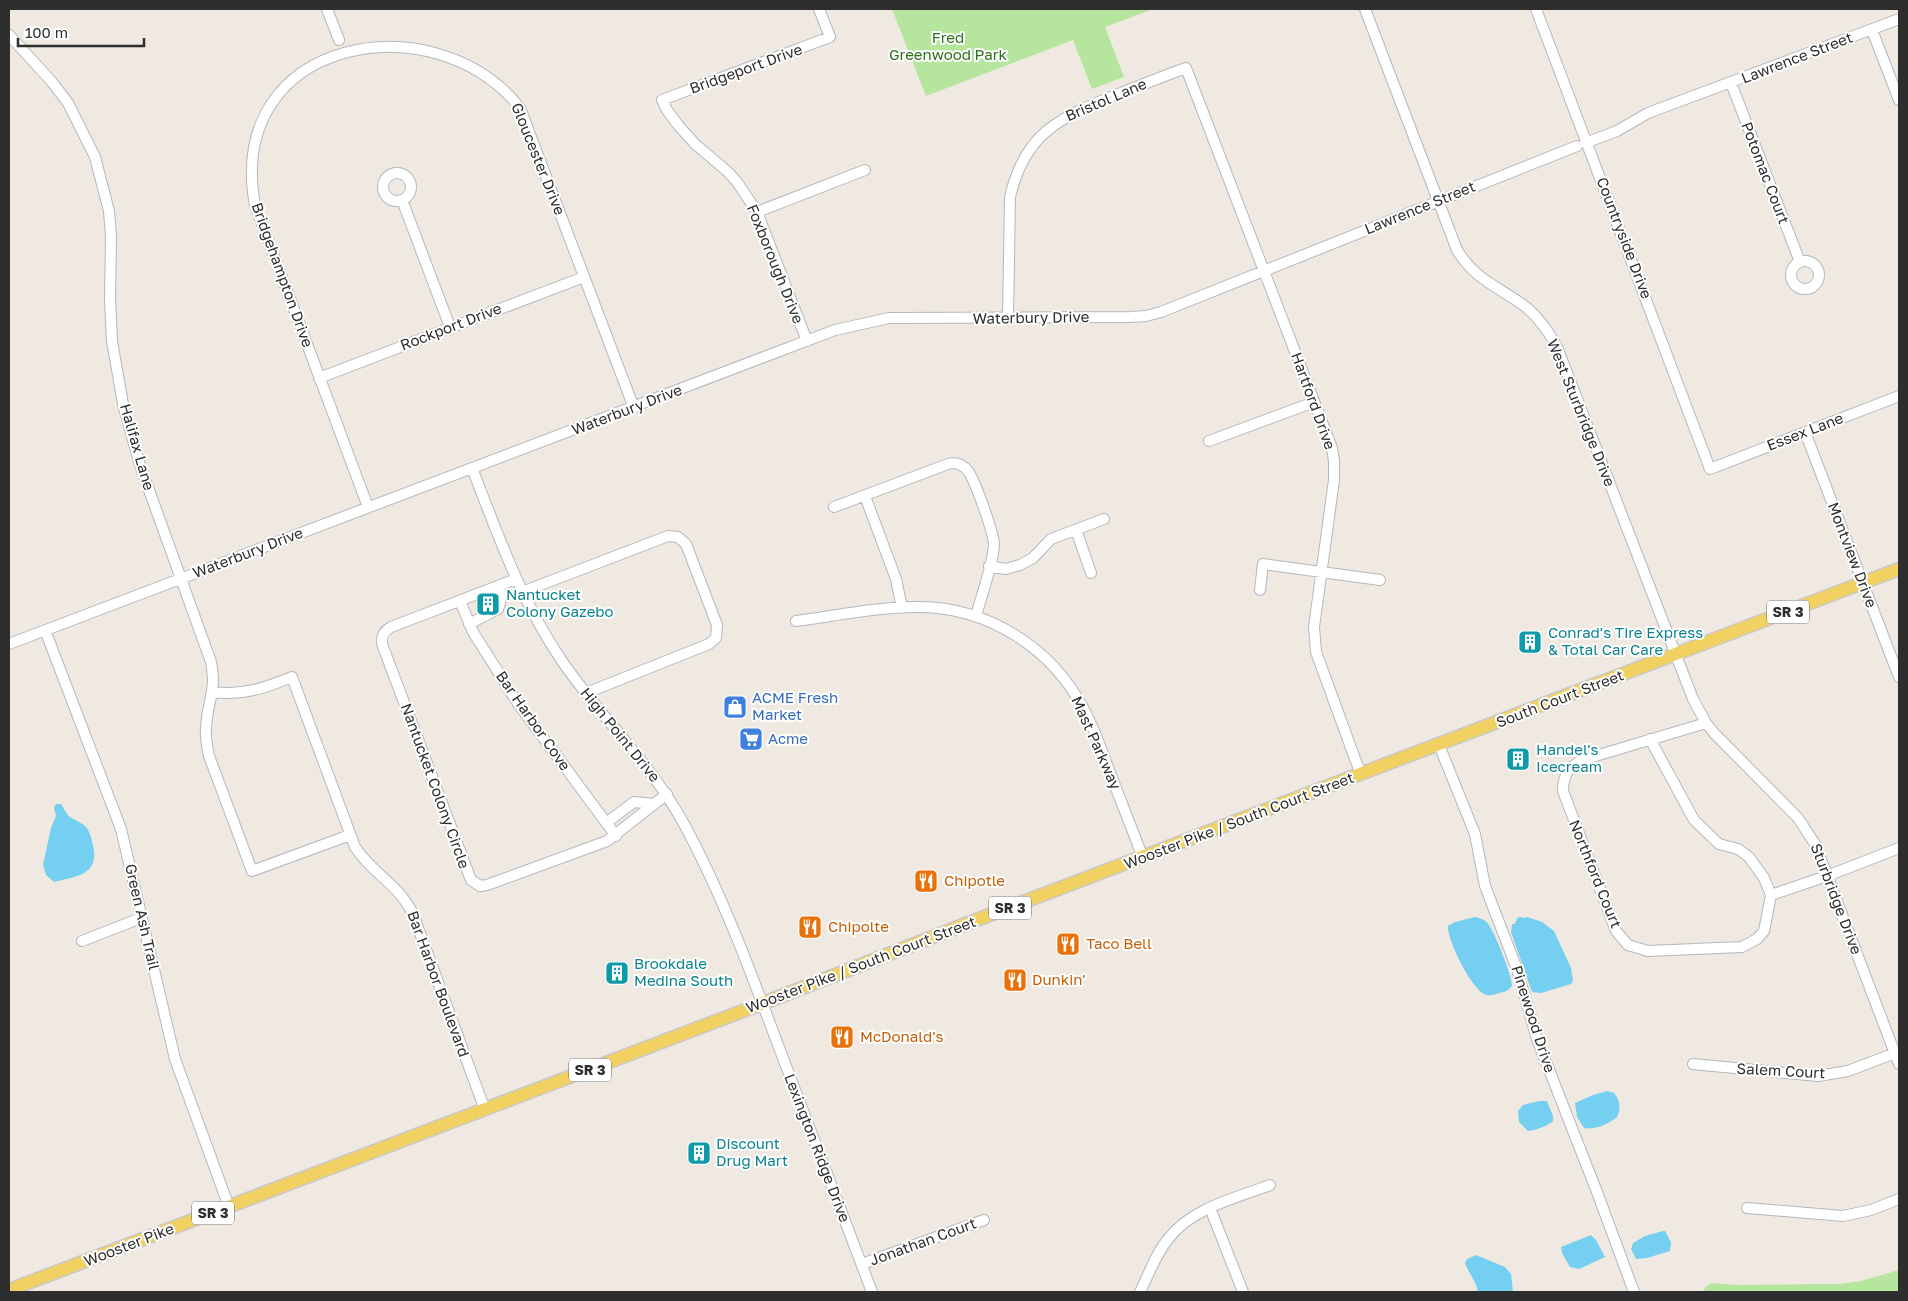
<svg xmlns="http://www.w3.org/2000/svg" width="1908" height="1301" font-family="'Golos Text',sans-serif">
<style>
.grass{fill:#b6e59e}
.water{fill:#75cff0}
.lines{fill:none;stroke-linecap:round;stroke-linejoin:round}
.minor-casing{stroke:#b4b7c1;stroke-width:12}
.major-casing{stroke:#c9c9c9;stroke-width:15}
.minor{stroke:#fff;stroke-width:10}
.major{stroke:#f2d163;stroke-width:12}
.labels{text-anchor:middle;stroke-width:4;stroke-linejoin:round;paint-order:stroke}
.shield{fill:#fff;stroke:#6d6d6d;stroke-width:1}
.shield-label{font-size:14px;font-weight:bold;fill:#2e2e2e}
.park-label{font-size:15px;fill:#2c6e1b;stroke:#fff}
.street-label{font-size:15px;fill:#2e2e2e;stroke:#fff}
.culture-label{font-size:15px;fill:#0d838f;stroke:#fff;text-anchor:start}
.shop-label{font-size:15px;fill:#366cbe;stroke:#fff;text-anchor:start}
.food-label{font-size:15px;fill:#c56008;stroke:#fff;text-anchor:start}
</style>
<rect width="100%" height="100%" fill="#efe9e1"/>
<path class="grass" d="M892,9H1153L1105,27L1124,77L1092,89L1073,40L926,96Z
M1899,1270V1292H1702L1707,1286L1712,1283L1736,1285L1841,1284L1861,1281Z"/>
<path class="water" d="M56,804H61C64,808 66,814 70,817C75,821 82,822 86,827C90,832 92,840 93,846C100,875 75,877 54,882L46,875L43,865L51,828L56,816L54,808Z
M1475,917C1481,918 1486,920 1489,925C1495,934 1512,975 1512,986C1508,991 1505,992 1499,993C1496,994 1491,996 1487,995C1473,993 1447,940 1448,926L1455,922Z
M1520,917L1525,918L1527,917L1542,922L1554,931L1571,968L1573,980L1571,984L1541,993L1532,992L1511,932L1512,924H1515L1517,918Z
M1607,1091L1614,1093C1620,1100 1621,1108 1617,1117C1609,1124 1595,1130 1584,1128L1577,1117L1575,1103L1593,1095Z
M1539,1101H1547L1553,1116V1121C1549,1125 1534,1131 1528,1131L1519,1122L1518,1111L1523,1105Z
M1663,1231H1665L1671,1242L1670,1251L1647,1258L1636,1259L1631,1249L1633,1243L1645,1236Z
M1591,1235L1596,1240L1605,1257L1579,1269L1570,1267L1562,1253L1561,1247Z
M1476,1255L1505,1267L1511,1274L1513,1292H1478C1476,1281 1469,1274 1465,1263L1467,1259Z"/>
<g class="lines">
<g class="minor-casing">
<path id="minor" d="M327,9L339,40
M1365,9L1457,250C1473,277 1494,285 1519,302C1536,313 1547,329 1557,347L1693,699L1706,723L1714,733L1798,818L1815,844L1899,1064
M1536,9L1710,469L1899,396
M1872,30L1899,100
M9,35L52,82L68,103L95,157L109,211L111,236L110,299L112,341L123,404L140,465L211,662C217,691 207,702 206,728C205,738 207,747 209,756L252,871L350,835
M1731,83L1800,262
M1585,143L1617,131L1648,113L1899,19
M383 187a14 14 0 1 1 28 0a14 14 0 1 1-28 0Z
M402,200L450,327
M757,212L865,170
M1791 275a14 14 0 1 1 28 0a14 14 0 1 1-28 0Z
M1008,319L1010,197C1024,136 1056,119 1111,97C1136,87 1161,77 1186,68L1332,448L1334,461V480L1314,627L1316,652L1361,775
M807,341L757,212L737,182L728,172L695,144L678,125L667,110L662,100L830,37L819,9
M319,378L584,277
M1805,432L1899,677
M1209,441L1314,402
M472,468C498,535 521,601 562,661C601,718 650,762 684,824C722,894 750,970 778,1045C809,1128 841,1210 872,1292
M865,496L896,579L902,608
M368,507L255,205C224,37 435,0 520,108L634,408
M834,507L948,464C956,462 963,465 968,471C975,480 994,534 994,545C993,564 981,597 976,616
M1076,530L1091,573
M989,566L1006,569L1020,565L1033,558L1051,539L1104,519
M516,579L391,627C384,631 381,636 382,644L471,880L480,886L487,885L607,841L667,794
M1260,590L1263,564L1380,580
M522,592L668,536L678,537L686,544L717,625L716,638L709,644L586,693
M460,601L473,632L519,705L616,836
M796,621C835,616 882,606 921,607C988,608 1050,647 1082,706C1092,723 1099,743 1106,762C1118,794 1131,826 1143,858
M469,624L498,609L500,603L502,585
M45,630L121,829L175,1059L229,1207
M9,644L835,330L889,318L1130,317L1146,316L1161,312L1577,146
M213,692C244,696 264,688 292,677L355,847C372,874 398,883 413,914L485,1110
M1706,723L1582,760C1568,767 1563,776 1563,791L1616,931L1628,945L1648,951L1742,947L1757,939L1764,931L1771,895L1827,876L1899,848
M1650,739L1694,820L1719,844L1738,849L1749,857L1764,878L1771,895
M1439,745L1475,834L1485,886L1517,969L1537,1039L1597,1192L1634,1292
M606,823L634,802L654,804
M82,941L141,918
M1693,1064L1818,1076L1848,1071L1895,1053
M1210,1208L1243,1292
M1747,1208L1843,1216L1871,1210L1899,1199
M862,1264L984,1220
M1140,1292C1149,1274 1156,1253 1169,1238C1192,1208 1236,1198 1270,1185"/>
</g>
<g class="major-casing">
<path id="major" d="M9,1290L743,1011L971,922L1899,569"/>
</g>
<use href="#minor" class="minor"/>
<use href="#major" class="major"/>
</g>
<defs>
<g id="building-square" transform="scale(1.25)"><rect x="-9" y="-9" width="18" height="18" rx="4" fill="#0f9aa8" stroke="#fff"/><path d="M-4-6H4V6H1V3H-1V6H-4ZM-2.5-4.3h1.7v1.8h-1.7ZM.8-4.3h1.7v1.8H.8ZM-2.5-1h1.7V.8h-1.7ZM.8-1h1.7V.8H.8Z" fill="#fff"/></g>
<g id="shop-square" transform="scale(1.25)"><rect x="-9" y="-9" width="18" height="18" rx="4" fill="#3f7fe0" stroke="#fff"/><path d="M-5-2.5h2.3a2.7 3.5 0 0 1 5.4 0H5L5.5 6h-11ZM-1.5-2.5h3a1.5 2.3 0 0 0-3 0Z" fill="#fff"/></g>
<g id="supermarket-square" transform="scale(1.25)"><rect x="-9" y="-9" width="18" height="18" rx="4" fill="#3f7fe0" stroke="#fff"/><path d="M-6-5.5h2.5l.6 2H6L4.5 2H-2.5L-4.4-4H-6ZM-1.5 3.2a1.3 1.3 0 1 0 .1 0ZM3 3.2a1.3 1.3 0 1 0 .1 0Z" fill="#fff"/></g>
<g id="restaurant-square" transform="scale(1.25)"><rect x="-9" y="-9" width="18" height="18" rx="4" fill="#e8710a" stroke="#fff"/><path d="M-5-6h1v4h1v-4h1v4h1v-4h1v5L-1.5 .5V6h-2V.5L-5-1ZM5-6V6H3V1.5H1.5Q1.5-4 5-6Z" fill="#fff"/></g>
</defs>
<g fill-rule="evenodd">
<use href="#building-square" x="488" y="604"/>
<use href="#building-square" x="1530" y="642"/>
<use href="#shop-square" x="735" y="707"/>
<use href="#supermarket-square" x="751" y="739"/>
<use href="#building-square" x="1518" y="759"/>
<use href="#restaurant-square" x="926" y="881"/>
<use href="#restaurant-square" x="810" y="927"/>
<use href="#restaurant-square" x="1068" y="944"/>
<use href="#building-square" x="617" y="973"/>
<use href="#restaurant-square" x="1015" y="980"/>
<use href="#restaurant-square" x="842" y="1037"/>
<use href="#building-square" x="699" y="1153"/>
</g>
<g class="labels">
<g class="shield">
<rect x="1767" y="600.5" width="42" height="23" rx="4"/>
<rect x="989" y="896.5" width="42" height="23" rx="4"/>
<rect x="569" y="1058.5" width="42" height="23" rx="4"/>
<rect x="192" y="1201.5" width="42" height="23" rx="4"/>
</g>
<g class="shield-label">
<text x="1788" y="617">SR 3</text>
<text x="1010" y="913">SR 3</text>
<text x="590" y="1075">SR 3</text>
<text x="213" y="1218">SR 3</text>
</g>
<g class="park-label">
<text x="948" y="43">Fred<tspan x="948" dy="17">Greenwood Park</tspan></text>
</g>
<g class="street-label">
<text transform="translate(1797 58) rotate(-21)" y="5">Lawrence Street</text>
<text transform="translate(746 69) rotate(-20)" y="5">Bridgeport Drive</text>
<text transform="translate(1106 100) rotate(-23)" y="5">Bristol Lane</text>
<text transform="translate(538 159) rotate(68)" y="5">Gloucester Drive</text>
<text transform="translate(1765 173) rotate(69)" y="5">Potomac Court</text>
<text transform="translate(1420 208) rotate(-22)" y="5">Lawrence Street</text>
<text transform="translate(1624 238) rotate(69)" y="5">Countryside Drive</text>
<text transform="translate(775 264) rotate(68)" y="5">Foxborough Drive</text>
<text transform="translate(282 275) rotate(70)" y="5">Bridgehampton Drive</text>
<text transform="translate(1031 318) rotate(-1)" y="5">Waterbury Drive</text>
<text transform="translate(451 327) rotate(-21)" y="5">Rockport Drive</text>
<text transform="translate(1313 401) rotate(70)" y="5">Hartford Drive</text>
<text transform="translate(627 410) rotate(-21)" y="5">Waterbury Drive</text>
<text transform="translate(1581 413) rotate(68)" y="5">West Sturbridge Drive</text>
<text transform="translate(1805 432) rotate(-21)" y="5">Essex Lane</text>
<text transform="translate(137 447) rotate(74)" y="5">Halifax Lane</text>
<text transform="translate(248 553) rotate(-21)" y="5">Waterbury Drive</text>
<text transform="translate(1852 555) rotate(69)" y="5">Montview Drive</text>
<text transform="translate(1560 699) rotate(-21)" y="5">South Court Street</text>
<text transform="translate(533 721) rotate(55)" y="5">Bar Harbor Cove</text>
<text transform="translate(620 735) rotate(51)" y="5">High Point Drive</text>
<text transform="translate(1096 743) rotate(66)" y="5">Mast Parkway</text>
<text transform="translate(435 786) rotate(70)" y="5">Nantucket Colony Circle</text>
<text transform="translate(1239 821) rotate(-21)" y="5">Wooster Pike / South Court Street</text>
<text transform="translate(1595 874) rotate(68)" y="5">Northford Court</text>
<text transform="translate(1836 899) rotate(69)" y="5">Sturbridge Drive</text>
<text transform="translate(142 917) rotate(77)" y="5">Green Ash Trail</text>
<text transform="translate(861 965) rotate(-21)" y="5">Wooster Pike / South Court Street</text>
<text transform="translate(438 984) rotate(70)" y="5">Bar Harbor Boulevard</text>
<text transform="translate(1533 1019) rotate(72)" y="5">Pinewood Drive</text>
<text transform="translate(1781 1071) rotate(3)" y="5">Salem Court</text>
<text transform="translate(817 1148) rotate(69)" y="5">Lexington Ridge Drive</text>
<text transform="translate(923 1242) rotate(-20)" y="5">Jonathan Court</text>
<text transform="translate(129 1245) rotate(-21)" y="5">Wooster Pike</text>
</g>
<g class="culture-label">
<text x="506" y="600">Nantucket<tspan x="506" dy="17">Colony Gazebo</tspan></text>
<text x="1548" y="638">Conrad's Tire Express<tspan x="1548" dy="17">&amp; Total Car Care</tspan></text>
<text x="1536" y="755">Handel's<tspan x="1536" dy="17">Icecream</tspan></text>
<text x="634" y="969">Brookdale<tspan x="634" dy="17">Medina South</tspan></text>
<text x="716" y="1149">Discount<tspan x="716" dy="17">Drug Mart</tspan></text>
</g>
<g class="shop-label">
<text x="752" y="703">ACME Fresh<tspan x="752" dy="17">Market</tspan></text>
<text x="768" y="744">Acme</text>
</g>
<g class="food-label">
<text x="944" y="886">Chipotle</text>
<text x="828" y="932">Chipolte</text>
<text x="1086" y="949">Taco Bell</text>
<text x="1032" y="985">Dunkin'</text>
<text x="860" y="1042">McDonald's</text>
</g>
</g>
<rect width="1908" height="1301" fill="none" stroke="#2e2e2e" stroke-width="20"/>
<path d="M18 38v8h126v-8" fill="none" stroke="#2e2e2e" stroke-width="2.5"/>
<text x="25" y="38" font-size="15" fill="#2e2e2e" stroke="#ffffff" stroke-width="4" paint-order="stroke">100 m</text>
</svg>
